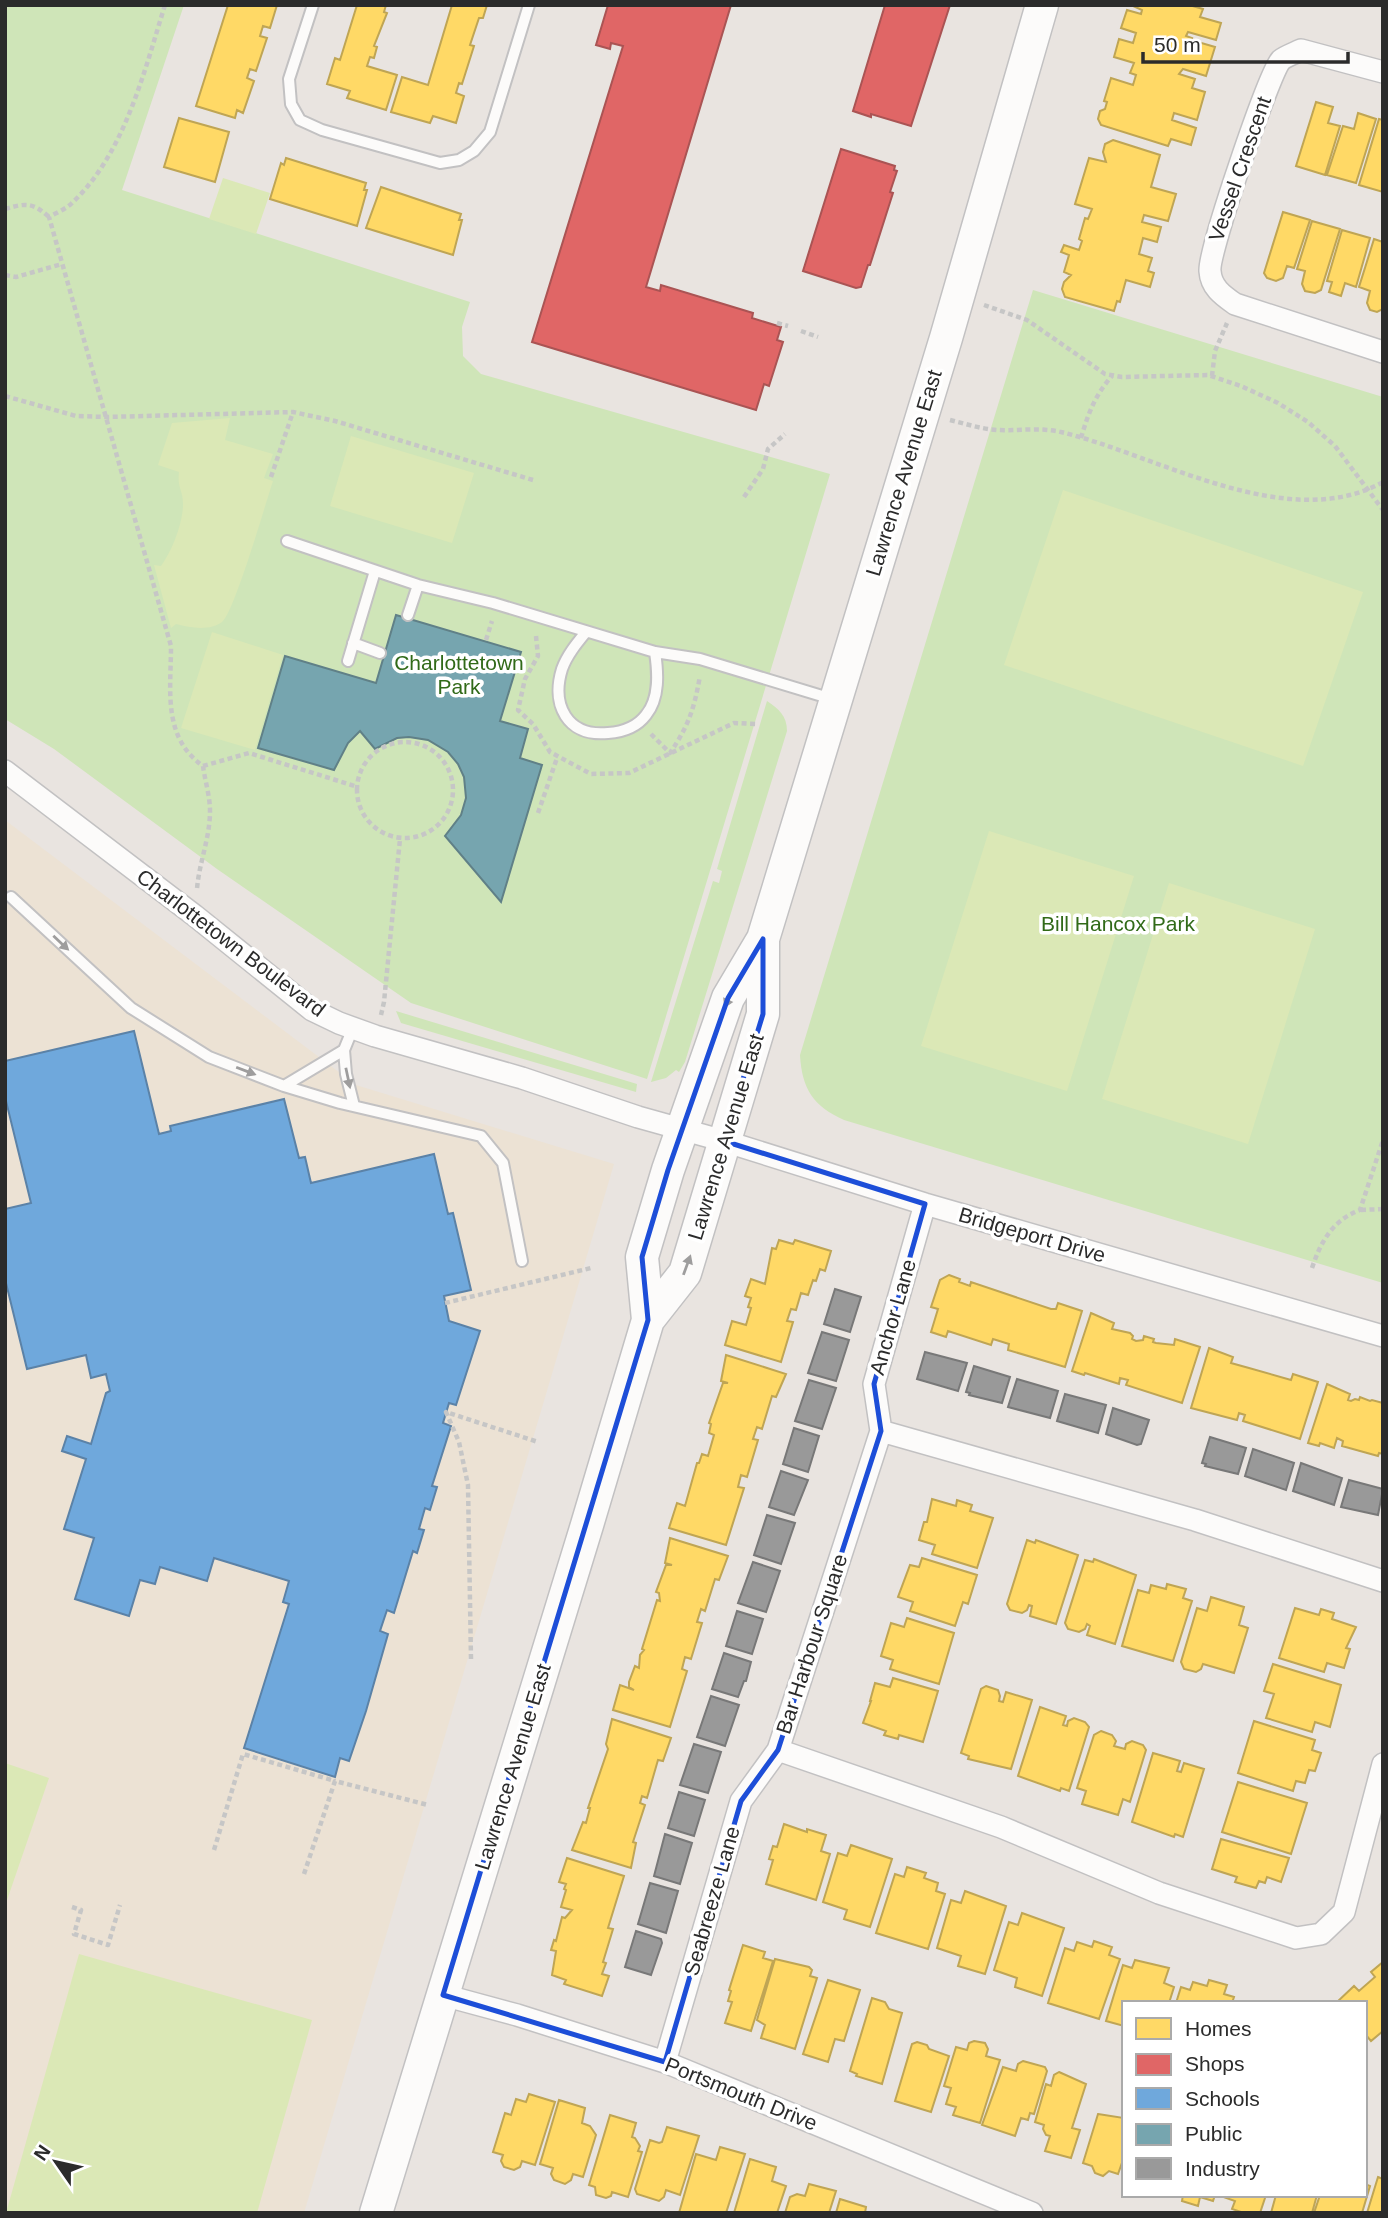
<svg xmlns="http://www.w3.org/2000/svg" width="1388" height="2218" font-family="Arial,sans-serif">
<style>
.education{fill:#ece2d4}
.green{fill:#cfe5b8}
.pitch{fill:#dbe8b6}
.homes{fill:#ffd966;stroke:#bfa554;stroke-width:2}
.shops{fill:#e06666;stroke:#aa5454;stroke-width:2}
.schools{fill:#6fa8dc;stroke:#5b82a7;stroke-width:2}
.public{fill:#76a5af;stroke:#608087;stroke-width:2}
.industry{fill:#999;stroke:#787878;stroke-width:2}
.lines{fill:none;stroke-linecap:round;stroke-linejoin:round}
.service-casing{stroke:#c2c1c2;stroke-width:14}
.minor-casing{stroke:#c2c1c2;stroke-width:24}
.secondary-casing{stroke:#c2c1c2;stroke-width:35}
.path{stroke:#c6c6c6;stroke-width:4.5;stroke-dasharray:5 3.5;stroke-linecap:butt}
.service{stroke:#fcfbfa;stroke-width:10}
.minor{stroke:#fcfbfa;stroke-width:21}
.secondary{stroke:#fcfbfa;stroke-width:32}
.oneway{fill:#9e9d9d}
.marked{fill:none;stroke:#1d4ed8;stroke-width:5;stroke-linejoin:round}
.labels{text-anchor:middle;stroke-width:7;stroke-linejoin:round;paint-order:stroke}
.street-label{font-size:21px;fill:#2b2b2b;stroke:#fff}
.park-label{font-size:21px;fill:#316a18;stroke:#fff}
</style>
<rect width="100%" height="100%" fill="#e9e4e0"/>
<path class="education" d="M5,820L356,1085L614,1164L304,2213H5Z"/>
<path class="green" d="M5,5H184L122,190L470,302L462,327L463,356L481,374L830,474L647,1079L411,1003L217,869L54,749L5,719Z
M1033,290L1383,397V1283L844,1120C813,1106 802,1089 800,1055Z
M767,701C779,709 787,716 787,731L685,1062L679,1072L676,1070L666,1078L651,1082L713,881L719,883L722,871L717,869Z
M396,1011L637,1084L636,1092L401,1023Z"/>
<path class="pitch" d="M223,178L270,193L256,234L209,219Z
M230,418L225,440L273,454L264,478L273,481C266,502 234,613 222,622C210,631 191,628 176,624L171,628L154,565L161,566C172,551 183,523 183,504C183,490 177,488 179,472L158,465L172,423Z
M351,436L474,473L452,543L330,506Z
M1063,490L1363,592L1303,766L1004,665Z
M212,632L283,655L255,750L181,728Z
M989,831L1134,876L1067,1091L921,1046Z
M1169,883L1315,929L1248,1144L1102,1099Z
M5,1763L49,1778L5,1906Z
M79,1954L312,2020L257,2213H6Z"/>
<path class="homes" d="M228,5H277L270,28L263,26L260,36L267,38L256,71L250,69L247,78L254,81L243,113L237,110L235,118L196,106Z
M357,5H386L384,12L387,13L374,46L377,47L374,58L370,57L367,66L397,75L386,110L347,98L350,91L327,84L335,58L340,60Z
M452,5H487L483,18H479L470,45L474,46L462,84L459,83L456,93L464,96L456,123L433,116L430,123L391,112L402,77L428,85Z
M1131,5H1189L1203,9L1200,17L1221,23L1216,40L1188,32L1186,36L1192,38L1191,40L1215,47L1206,76L1183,69L1179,74L1195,79L1192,88L1205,92L1197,120L1174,113L1172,120L1196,128L1191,145L1171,139L1168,146L1101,125L1098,119L1100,111L1105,109L1107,102L1104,101L1111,78L1133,85L1136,75L1130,73L1134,63L1114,57L1119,39L1133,43L1136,33L1121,28L1127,10L1141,14L1142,10Z
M1316,102L1333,107L1328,123L1340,126L1325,175L1296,166Z
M1358,113L1376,119L1356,183L1327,175L1343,126L1354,129Z
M179,118L229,132L215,182L164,167Z
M1379,119L1383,120V192L1359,185Z
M1113,140L1160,155L1151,187L1176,194L1168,221L1144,215L1142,222L1161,227L1157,242L1143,238L1139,254L1152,258L1148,271L1154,273L1150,287L1126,280L1120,302L1117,301L1114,311L1065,297L1062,289L1064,282L1071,275L1064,272L1069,255L1061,252L1064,245L1079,250L1082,241L1079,239L1085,218L1088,219L1092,209L1075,204L1089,158L1106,162L1103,152L1105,144Z
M286,158L366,183L364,190H367L357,226L270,199L281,163L284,165Z
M381,187L461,214L459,220H462L453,255L366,228Z
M1283,212L1310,220L1294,268L1287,266L1283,278L1276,281L1267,278L1264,273Z
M1312,221L1340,229L1321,290L1315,293L1305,291L1302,284L1305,271L1297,269Z
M1342,230L1370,238L1356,287L1345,283L1341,296L1329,292L1332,282L1327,281Z
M1374,239L1383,242V309L1377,312L1370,310L1367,303L1370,291L1359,287Z
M779,1240L793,1244L795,1240L831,1251L825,1271L820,1269L816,1281L813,1280L808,1295L801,1293L796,1310L791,1309L787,1321L793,1322L781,1362L725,1345L732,1321L746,1325L751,1308L748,1307L751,1298L745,1296L751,1279L765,1284L772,1248L776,1249Z
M949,1275L960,1279L959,1282L970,1286L971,1282L1051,1309H1056L1058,1303L1082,1311L1065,1367L1008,1350L1009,1344L993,1339L991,1345L948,1331L946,1337L931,1332L938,1309L931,1307L940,1280Z
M1091,1313L1114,1323L1112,1329L1130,1333L1133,1336L1132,1339L1136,1341L1143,1340L1144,1336L1154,1339L1153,1342L1156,1343L1174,1345L1175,1339L1200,1347L1182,1403L1126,1385L1128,1380L1120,1378L1119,1384L1085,1373L1084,1375L1072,1371Z
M1209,1348L1233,1357L1231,1363L1249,1368L1291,1380L1293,1374L1318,1382L1300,1439L1243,1421L1245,1415L1239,1413L1237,1420L1191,1408Z
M726,1355L786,1374L776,1397L772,1396L762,1429L757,1427L753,1439L758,1440L747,1477L741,1475L738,1487L744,1488L726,1545L669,1528L677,1503L685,1506L697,1463H699L702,1454L708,1456L714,1435L709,1433L711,1424L709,1423L723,1383H728L721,1381Z
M1327,1384L1350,1394L1348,1400L1351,1401L1355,1399L1359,1400L1360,1397L1370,1401L1372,1400L1383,1403V1454L1379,1453L1378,1456L1342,1446L1343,1441L1337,1438L1334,1448L1320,1443L1319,1446L1308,1443Z
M932,1499L956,1506L957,1500L972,1505L970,1511L993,1518L977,1568L932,1554L935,1545L919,1540L924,1522H927Z
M670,1538L728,1556L719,1580L715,1579L705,1611L701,1609L697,1622L702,1623L691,1659L685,1657L682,1669L687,1671L670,1727L613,1710L620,1685L634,1690L629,1687V1682L635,1666L639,1668L640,1655L644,1650L642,1649L657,1600L660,1601L659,1593L656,1592L666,1565H672L665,1563Z
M1027,1540L1035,1543L1036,1540L1078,1555L1056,1624L1030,1616L1032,1606L1029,1605L1027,1610L1022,1613L1010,1610L1007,1604Z
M922,1558L977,1575L968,1604L963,1602L955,1626L910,1611L913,1602L898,1597L910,1565L919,1567Z
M1094,1559L1136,1575L1115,1644L1087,1635L1090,1626L1087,1624L1085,1629L1079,1632L1068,1629L1065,1623L1085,1560L1093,1562Z
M1167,1584L1186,1589L1183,1598L1192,1601L1173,1661L1122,1646L1138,1590L1149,1593L1151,1585L1166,1589Z
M1211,1597L1244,1607L1239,1625L1248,1628L1234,1673L1203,1664L1201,1669L1196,1672L1184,1669L1181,1662L1197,1608L1207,1611Z
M1295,1608L1319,1615L1321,1609L1334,1613L1332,1619L1356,1627L1346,1648L1350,1649L1344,1668L1327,1663L1324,1672L1279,1658Z
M907,1618L954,1633L939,1684L890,1669L893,1660L881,1656L891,1623L904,1627Z
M1273,1664L1341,1685L1330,1727L1315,1722L1312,1732L1266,1718L1274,1694L1264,1691Z
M893,1678L938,1691L923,1742L899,1735L898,1739L884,1735L886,1731L863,1723L871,1701H870L875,1683L890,1687Z
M986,1686L998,1690L1000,1696L999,1701L1003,1702L1006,1692L1032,1700L1011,1769L968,1759L969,1756L961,1753L981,1689Z
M1040,1707L1066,1716L1063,1725L1067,1726L1068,1721L1074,1718L1085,1722L1089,1727L1069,1791L1061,1788L1060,1791L1018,1776Z
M612,1719L671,1738L663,1761L658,1760L647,1798L642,1796L640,1803L645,1805L633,1842L636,1843L631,1868L572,1850L583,1822L586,1823L590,1808H588L608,1749L606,1744Z
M1254,1721L1315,1740L1312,1750L1321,1753L1315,1771L1309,1770L1305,1783L1296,1781L1293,1791L1238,1773Z
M1101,1731L1112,1735L1116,1741L1114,1746L1125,1749L1126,1744L1132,1741L1143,1745L1146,1750L1130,1802L1123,1799L1118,1815L1082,1804L1086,1791L1077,1788L1094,1735Z
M1153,1753L1180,1761L1177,1771L1181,1772L1184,1763L1204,1769L1183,1837L1175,1834L1174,1837L1132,1822Z
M1238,1782L1307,1803L1291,1854L1222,1832Z
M784,1824L807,1832V1829L826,1835L821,1851L830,1854L816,1900L766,1884L773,1860L769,1859L773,1846L777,1847Z
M1221,1839L1289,1858L1281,1882L1267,1877L1265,1883L1259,1881L1256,1888L1235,1882L1237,1877L1212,1869Z
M851,1845L892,1859L870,1927L844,1919L847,1910L823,1902L838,1853L847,1856Z
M567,1858L624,1876L608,1928L613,1929L603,1962L606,1963L602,1974L609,1976L602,1996L564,1984L566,1980L552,1975L556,1951L551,1950L554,1940L556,1941L562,1917L565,1918L572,1910L561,1907L566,1890L564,1889L566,1884L559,1882Z
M907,1867L926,1873L924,1878L938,1883L936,1891L945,1894L928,1949L876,1933L895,1874L904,1877Z
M965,1891L1006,1906L985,1974L958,1966L961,1956L937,1948L951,1900L961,1903Z
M1022,1913L1064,1928L1042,1996L1015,1987L1017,1978L994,1970L1009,1922L1018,1925Z
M1094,1941L1112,1947L1109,1955L1120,1959L1099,2019L1048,2003L1065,1948L1074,1951L1077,1942L1092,1947Z
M743,1945L765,1952L763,1958L773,1961L751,2031L725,2023L732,2002L728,2001L731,1991L729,1990Z
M775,1959L809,1967L812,1970L810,1976L817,1978L795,2049L761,2038L765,2025L757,2020Z
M1135,1960L1169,1968L1164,1983L1174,1987L1169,2003H1124V2026L1106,2021L1123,1965L1132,1968Z
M1383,1962V2031L1371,2041L1365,2034V2003L1337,2002L1354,1986L1359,1991L1375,1977L1371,1972Z
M828,1980L860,1990L844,2041L835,2039L828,2062L803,2054Z
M1209,1980L1227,1985L1224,1994L1234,1997L1232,2003H1176L1181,1987L1190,1990L1193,1982L1207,1986Z
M872,1998L885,2002L889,2009L902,2013L882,2084L856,2076L857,2074L850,2071Z
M974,2041L985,2043L988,2049L986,2056L1000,2060L980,2123L953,2115L956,2107L946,2104L951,2088L944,2086L956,2047L967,2050L969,2043Z
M917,2042L927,2045L929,2049L949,2056L931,2112L895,2101L912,2044Z
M1023,2061L1045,2067L1047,2071L1034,2114L1030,2113L1028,2120L1021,2118L1015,2136L982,2125L1003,2067L1016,2071L1018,2064Z
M1059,2072L1086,2084L1072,2128L1080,2130L1071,2158L1045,2151L1050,2136L1046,2135L1043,2129L1044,2125L1035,2122L1046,2084L1051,2086L1054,2075Z
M529,2094L555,2102L535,2165L522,2161L520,2167L514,2170L504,2167L501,2161L503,2155L493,2152L505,2113L511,2115L516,2099L526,2102Z
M559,2100L585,2108L582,2123L590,2126L596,2135L583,2177L573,2174L571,2180L565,2184L554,2180L551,2174L553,2168L540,2164Z
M1098,2114L1124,2118V2157L1118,2174L1109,2171L1103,2176L1095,2173L1092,2166L1083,2163Z
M610,2115L636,2123L632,2137L635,2138L640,2146L638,2151L642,2152L628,2197L612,2192L611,2196L606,2198L596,2195L595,2187L589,2185Z
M667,2127L699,2136L680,2195L666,2190L664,2197L659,2201L637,2194L635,2189L650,2140L659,2143L662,2142Z
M720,2147L745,2154L726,2213H679L696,2154L716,2160Z
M750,2159L776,2167L772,2181L786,2186L777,2213H734Z
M1378,2177L1383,2179V2213H1367Z
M809,2184L836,2191L829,2213H785L790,2197L797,2194L805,2196Z
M1365,2184L1370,2186L1362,2213H1314L1320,2195H1365Z
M1183,2195H1215L1213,2201L1200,2197L1198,2206L1182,2201Z
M1218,2195H1266L1260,2213H1244L1232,2209L1235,2201Z
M1276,2195H1317L1312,2213H1271Z
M840,2199L866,2207L865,2213H836Z"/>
<path class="shops" d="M608,5H731L646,287L660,291L661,285L753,313L752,318L781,327L777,340L783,342L769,386L764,384L756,410L532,342L623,46L611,43L610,49L596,45Z
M885,5H950L911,126L871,114V117L853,111Z
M841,149L895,166L894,170L897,171L890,192L893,193L870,265H868L861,287L856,288L803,271Z"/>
<path class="schools" d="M134,1031L159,1134L171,1131L170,1126L284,1099L299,1158L305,1157L311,1183L434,1154L448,1214L453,1213L471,1290L444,1296L449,1321L480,1331L456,1405L449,1403L443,1423L451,1426L432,1486L437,1487L430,1510L425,1508L419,1529L424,1530L417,1553L413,1551L394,1613L387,1610L380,1631L388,1634L366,1711L349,1761L340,1758L335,1777L244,1748L289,1604L283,1602L289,1581L214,1558L207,1581L160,1567L155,1584L140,1580L129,1616L75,1599L94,1538L64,1529L86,1459L62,1451L67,1436L91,1444L106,1393L110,1391L106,1374L91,1378L86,1355L27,1369L5,1279V1209L31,1203L5,1097V1061Z"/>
<path class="public" d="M396,615L521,652L500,721L528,729L520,758L542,765L501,902L445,836L461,815L466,798L464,777L458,764L448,752L428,740L409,737L397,738L375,749L360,731L348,743L334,770L258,748L285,656L376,683Z"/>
<path class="industry" d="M835,1289L861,1297L850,1332L824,1324Z
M822,1332L849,1340L836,1381L808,1373Z
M925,1352L967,1363L958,1391L917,1379Z
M974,1366L1010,1377L1002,1403L969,1395L970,1393L966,1392Z
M1017,1379L1058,1391L1050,1418L1008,1407Z
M809,1380L836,1388L822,1429L795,1421Z
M1065,1394L1106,1405L1098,1433L1057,1421Z
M1113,1408L1149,1420L1141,1444L1137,1445L1106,1434Z
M794,1428L819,1436L808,1472L783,1464Z
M1210,1437L1246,1448L1238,1474L1205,1466L1206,1464L1202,1463Z
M1253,1449L1294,1463L1286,1490L1245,1476Z
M1301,1463L1342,1478L1334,1505L1293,1491Z
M781,1471L808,1480L794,1515L769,1507Z
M1349,1480L1383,1489L1378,1515L1341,1507Z
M767,1515L795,1523L781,1564L754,1555Z
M753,1562L780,1571L766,1612L738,1603Z
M737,1611L763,1619L752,1654L726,1646Z
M724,1653L751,1662L746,1681H744L738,1697L712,1689Z
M711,1696L739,1705L725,1746L697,1737Z
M694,1744L721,1752L708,1793L680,1785Z
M679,1792L705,1800L694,1836L668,1828Z
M665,1834L692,1843L680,1884L654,1876Z
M650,1883L678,1891L666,1933L638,1924Z
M636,1931L661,1939L662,1943L651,1975L625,1967Z"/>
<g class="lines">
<g class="service-casing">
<path id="service" d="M313,5L289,79L291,104L300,120L322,130L440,163L459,160L474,151L490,132L529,5
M287,541L418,585L493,603L655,652L700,659L832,699
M408,615L418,585
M586,632C577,643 567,655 562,669C551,705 567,737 608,733C622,732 637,727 646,715C660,698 658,672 655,652
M353,643L380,653
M348,661L375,571
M11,897L131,1008L209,1057L284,1086L340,1103L481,1136L503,1163L522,1261
M353,1028L344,1050L346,1074L354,1106
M284,1086L344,1050"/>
</g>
<g class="minor-casing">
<path id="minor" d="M1383,72L1301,50C1295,53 1286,56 1281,60C1269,73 1208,252 1210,271C1211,287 1222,295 1235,304L1383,352
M5,771L194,915L312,1010L339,1023L375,1036L522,1078L638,1117L724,1141L925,1204L1383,1336
M881,1431L874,1384L925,1204
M1383,1581L1195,1520L881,1431L778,1750L1001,1827L1159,1893L1296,1938L1321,1934L1344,1912L1383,1764
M443,1995L517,2015L665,2062L1032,2213
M665,2062L741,1801L778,1750"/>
</g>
<g class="secondary-casing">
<path id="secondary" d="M648,1320L685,1273L763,1014V940
M376,2213L587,1525L648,1320L642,1257L668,1170L728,998L763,939L946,338L1042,5"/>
</g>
<path class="path" d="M165,5C144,72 125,153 72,203C66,209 56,213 49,217L171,646C171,690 162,737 203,766C205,781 210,796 210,811C210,838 199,863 197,889
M5,209C26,203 32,202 49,217
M5,275L16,277L62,264
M984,305L1027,320L1105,374L1122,377L1208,375L1241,386L1278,403L1308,422L1335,446L1383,510
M777,323L788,326
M801,331L818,337
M1212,376L1215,351L1227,323
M5,396L76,416L107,417L293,412L335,421L533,480
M950,420C966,424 982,429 997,430C1018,431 1040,427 1061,432C1157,455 1288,535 1383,482
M1081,438C1088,414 1095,395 1112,376
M271,477L293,412
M744,497L763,469L768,449L785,434
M536,636L538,656L525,679L518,710L533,724L550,752L591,774L629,773L734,723L757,724
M486,640L492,621
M651,734L670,753C689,725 694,709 700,676
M357 790a48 48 0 1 1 96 0a48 48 0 1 1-96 0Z
M203,766L249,753L358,787
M538,813L557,758
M381,1015L384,1002L400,839
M1361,1210L1383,1209
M1312,1268C1321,1241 1333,1220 1360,1210L1383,1140
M445,1303L591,1268
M471,1659L468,1485L459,1442L446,1412L538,1442
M214,1850L243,1754L335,1781
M304,1874L335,1781L428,1805
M72,1907L81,1910L74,1934L108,1945L120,1905"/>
<use href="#service" class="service"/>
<use href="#minor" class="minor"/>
<use href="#secondary" class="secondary"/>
</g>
<defs><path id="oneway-solid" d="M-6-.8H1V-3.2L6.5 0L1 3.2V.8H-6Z" transform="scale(1.75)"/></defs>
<g class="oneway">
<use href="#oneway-solid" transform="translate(61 943) rotate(43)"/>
<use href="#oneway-solid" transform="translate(729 998) rotate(115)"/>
<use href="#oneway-solid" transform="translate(246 1071) rotate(21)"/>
<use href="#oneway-solid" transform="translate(348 1078) rotate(78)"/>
<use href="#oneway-solid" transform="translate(687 1265) rotate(-70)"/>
</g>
<path class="marked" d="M763,939V1014L724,1141L925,1204L874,1384L881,1431L778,1750L741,1801L665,2062L443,1995L648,1320L642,1257L668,1170L728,998Z"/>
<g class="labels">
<g class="street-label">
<text transform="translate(1240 169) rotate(-71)" y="7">Vessel Crescent</text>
<text transform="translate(904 473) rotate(-73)" y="7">Lawrence Avenue East</text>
<text transform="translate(231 943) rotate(37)" y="7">Charlottetown Boulevard</text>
<text transform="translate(726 1137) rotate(-73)" y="7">Lawrence Avenue East</text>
<text transform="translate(1032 1235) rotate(16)" y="7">Bridgeport Drive</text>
<text transform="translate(893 1317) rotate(-74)" y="7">Anchor Lane</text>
<text transform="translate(812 1644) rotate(-72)" y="7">Bar Harbour Square</text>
<text transform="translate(513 1767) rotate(-73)" y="7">Lawrence Avenue East</text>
<text transform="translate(712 1901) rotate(-74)" y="7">Seabreeze Lane</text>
<text transform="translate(741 2094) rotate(22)" y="7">Portsmouth Drive</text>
</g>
<g class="park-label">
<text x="459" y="670">Charlottetown<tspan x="459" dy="24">Park</tspan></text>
<text x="1118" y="931">Bill Hancox Park</text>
</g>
</g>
<rect width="1388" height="2218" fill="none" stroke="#2b2b2b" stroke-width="14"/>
<rect x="1122" y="2001" width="245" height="196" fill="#ffffff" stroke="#aaaaaa" stroke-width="2"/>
<rect x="1136" y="2018" width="35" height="21" fill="#ffd966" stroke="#aaaaaa" stroke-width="2"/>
<text x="1185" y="2036" font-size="21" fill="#2b2b2b">Homes</text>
<rect x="1136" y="2054" width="35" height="21" fill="#e06666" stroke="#aaaaaa" stroke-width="2"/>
<text x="1185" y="2071" font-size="21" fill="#2b2b2b">Shops</text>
<rect x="1136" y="2088" width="35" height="21" fill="#6fa8dc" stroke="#aaaaaa" stroke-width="2"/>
<text x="1185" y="2106" font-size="21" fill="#2b2b2b">Schools</text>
<rect x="1136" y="2124" width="35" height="21" fill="#76a5af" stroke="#aaaaaa" stroke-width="2"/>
<text x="1185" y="2141" font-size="21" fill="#2b2b2b">Public</text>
<rect x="1136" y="2158" width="35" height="21" fill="#999999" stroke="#aaaaaa" stroke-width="2"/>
<text x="1185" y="2176" font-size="21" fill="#2b2b2b">Industry</text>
<g transform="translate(56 2162) rotate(304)" stroke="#ffffff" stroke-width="5" paint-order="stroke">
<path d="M0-5L12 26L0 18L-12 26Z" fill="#2b2b2b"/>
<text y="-10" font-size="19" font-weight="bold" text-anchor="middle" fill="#2b2b2b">N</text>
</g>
<path d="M1143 52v10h205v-10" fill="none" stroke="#2b2b2b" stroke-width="3.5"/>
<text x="1154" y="52" font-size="21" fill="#2b2b2b" stroke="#ffffff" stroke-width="5" paint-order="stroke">50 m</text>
</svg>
